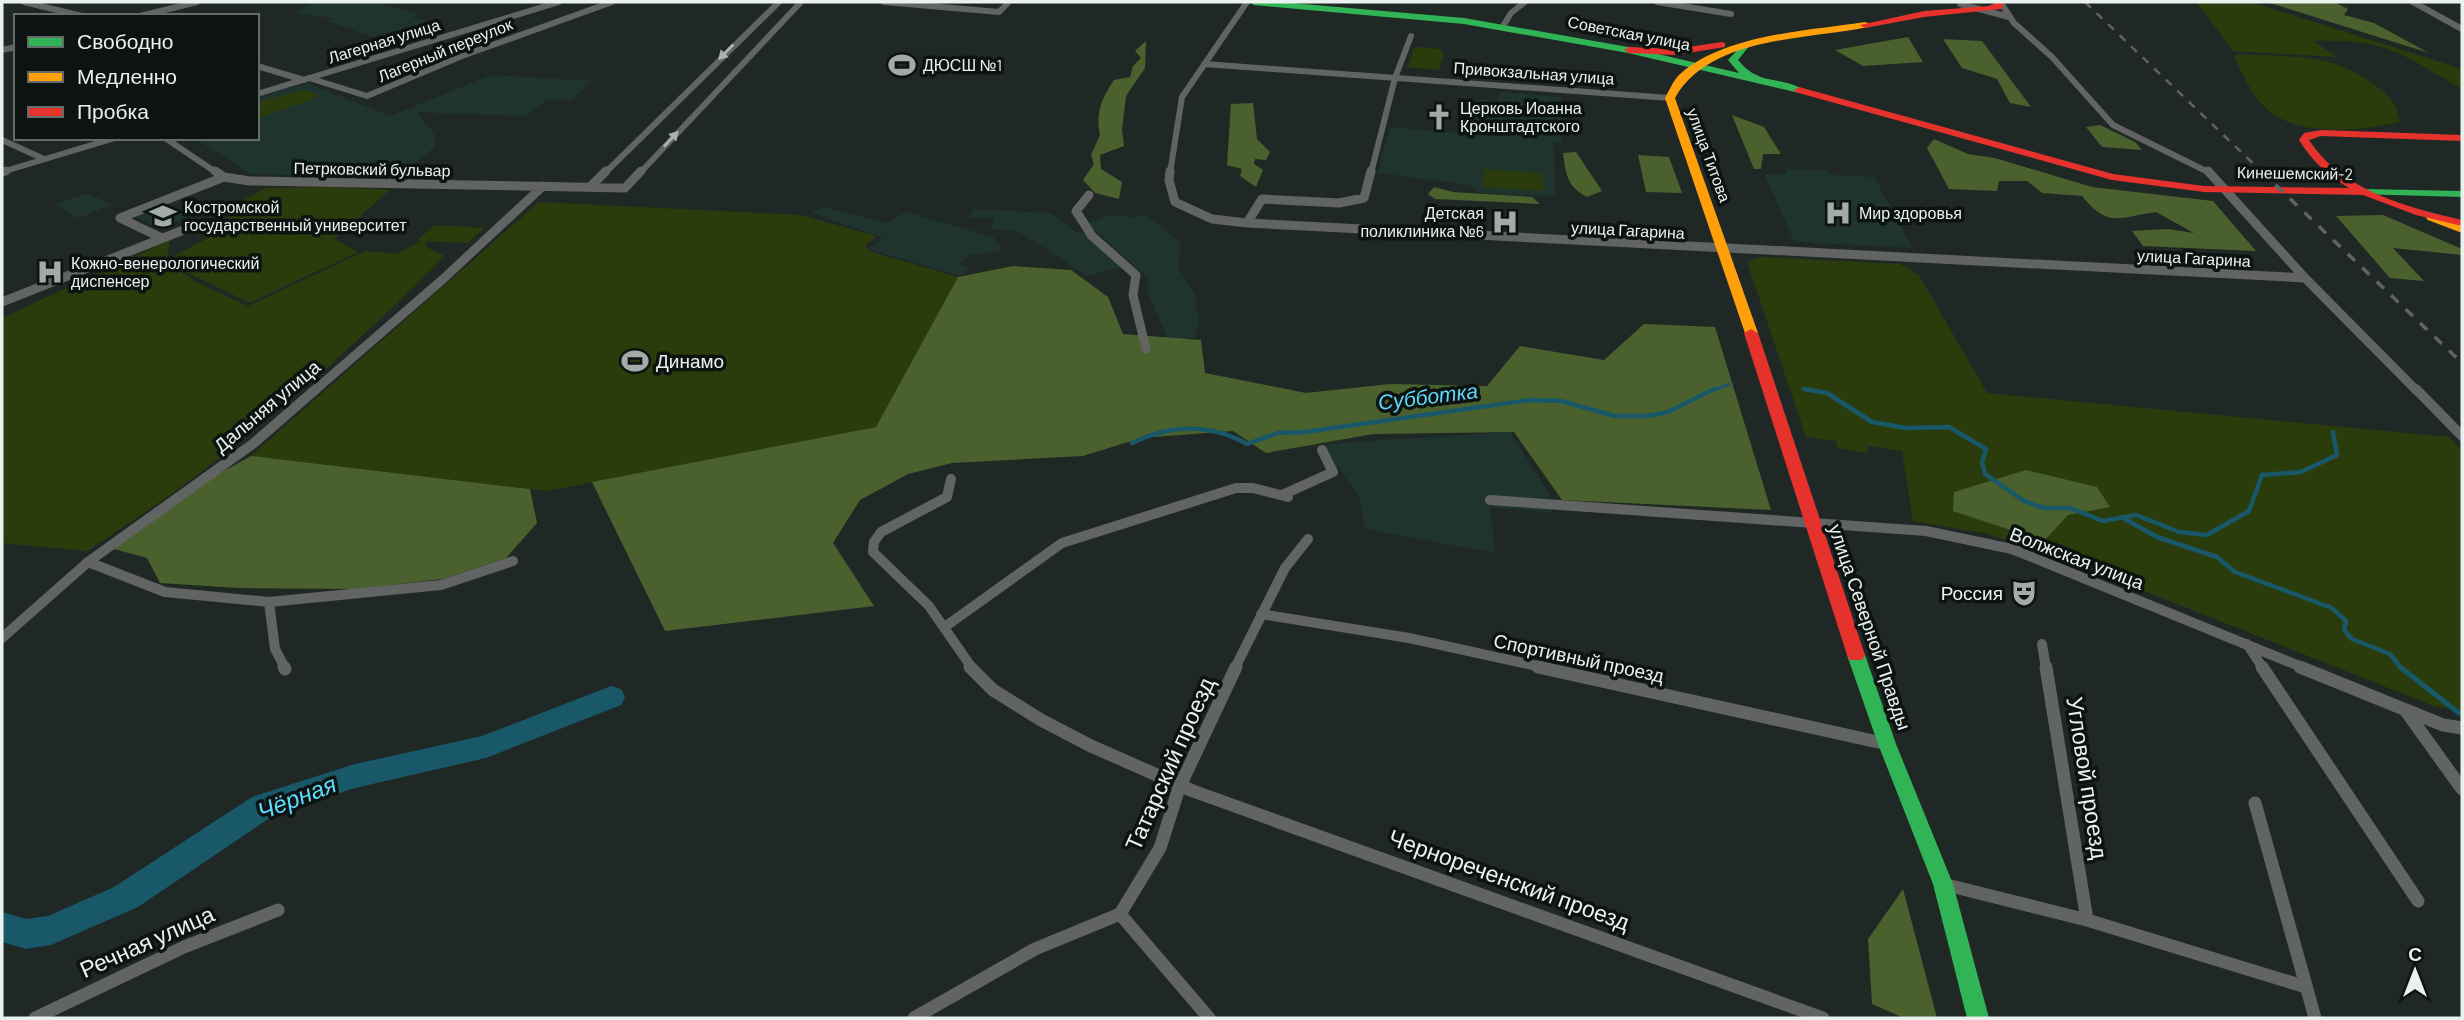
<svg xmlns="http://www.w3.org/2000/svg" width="2464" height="1020" font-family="Barlow,sans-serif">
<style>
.built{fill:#1f342e}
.green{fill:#2a3c0c}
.forest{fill:#4a612d}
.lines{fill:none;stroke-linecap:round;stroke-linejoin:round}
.stream-far2{stroke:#185869;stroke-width:3.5}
.stream-far1{stroke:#185869;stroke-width:4.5}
.stream{stroke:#185869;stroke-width:5}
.river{fill:#185869;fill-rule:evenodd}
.street-far3{stroke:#616462;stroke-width:6}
.street-far2{stroke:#616462;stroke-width:9}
.street-far1{stroke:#616462;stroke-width:10}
.street{stroke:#616462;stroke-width:13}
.fast{fill:#30b455;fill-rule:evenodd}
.slow{fill:#ff9f0a;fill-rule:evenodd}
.jam{fill:#e5322d;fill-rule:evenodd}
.rail-far1{stroke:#5f6462;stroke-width:2.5;stroke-dasharray:8 8;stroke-linecap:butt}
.rail{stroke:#5f6462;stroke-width:3.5;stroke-dasharray:10 10;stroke-linecap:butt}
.oneway{fill:#acb2b0}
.labels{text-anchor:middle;stroke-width:7;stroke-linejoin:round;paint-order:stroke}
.far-street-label{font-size:16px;fill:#e9f2ef;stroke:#0c1311}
.far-poi-label{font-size:16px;fill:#e9f2ef;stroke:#0c1311;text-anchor:start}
.poi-label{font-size:19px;fill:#e9f2ef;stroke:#0c1311;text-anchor:start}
.street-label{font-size:19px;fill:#e9f2ef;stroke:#0c1311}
.water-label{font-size:21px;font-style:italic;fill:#5ddbfe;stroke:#0c1311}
.near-street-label{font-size:23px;fill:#e9f2ef;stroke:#0c1311}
.near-water-label{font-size:24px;font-style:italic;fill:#5ddbfe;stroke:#0c1311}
</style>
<rect width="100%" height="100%" fill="#202826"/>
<path class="built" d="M315,2H373L420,14L412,17L429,22L373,37L328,21L332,18L293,13Z
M491,75L591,81L572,100L547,99L526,116L417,112L434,134L435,147L394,179L251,174L194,138H257V98L307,83L390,116Z
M1500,92L1562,97V142H1554L1555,196L1481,193L1469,185L1378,173L1390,127L1473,134L1476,99L1496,101Z
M1787,169L1828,170L1832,175L1874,177L1913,248L1794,242L1765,175L1787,174Z
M88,193L111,205L78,218L55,205Z
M166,204L192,215L159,228L134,216Z
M822,207L887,223L906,212L993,237L1002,250L978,255L972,253L958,264L971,268L960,276L868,249L883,238L812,213Z
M974,209L1052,213L1077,233L1083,232L1121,267L1087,276L1018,231L990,229L994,218L969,217Z
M1122,215L1131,218L1146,215L1181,242L1178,267L1197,297L1195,301L1200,323L1195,337L1169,342L1147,290L1149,279L1087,223L1102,219L1103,216Z
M1510,432L1550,495L1552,513L1490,507L1495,553L1365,529L1360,499L1327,451V444Z"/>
<path class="green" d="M2196,2H2251L2462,69V89C2402,54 2386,38 2313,41L2337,57L2233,51Z
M1419,47L1440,49L1444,53L1439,70L1408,67L1414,48Z
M2238,54C2287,58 2327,51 2369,81C2387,93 2396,101 2400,122C2366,130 2310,136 2278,117C2256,105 2244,78 2234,56Z
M303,90L316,93L318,97L257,119V102Z
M1484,169L1543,173L1544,191L1483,187Z
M334,187L390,190L334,239L358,252L250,303L190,274L170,258L206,239L200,232L229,217L223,212L265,188Z
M539,202L801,215L876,236L865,246L869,251L958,277L876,427L548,491L251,456Z
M435,225L485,228L467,243L426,241V247L445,256C370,331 286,408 201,472C165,500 125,525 87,551L2,543V318L170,240L167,259L194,281L248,306L365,251L397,254L422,241L417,240Z
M1761,257L1900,264L1919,275L1987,393L2449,437L2462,451V710L2434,706L2102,574L1988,534L1913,521L1902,451L1863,445L1868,447V453L1837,448L1836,441L1806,437L1747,262Z"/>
<path class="forest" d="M2267,2H2334L2348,9L2344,15L2374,23L2429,53Z
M1908,37L1923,62L1863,66L1835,50Z
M1943,39L1982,41L2031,107L2010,103L1997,79L1962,68Z
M1146,41L1145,68L1126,96L1122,130L1124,146L1100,155L1101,169L1122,182L1119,199L1095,193L1083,180L1094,164L1091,155L1100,135C1095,114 1102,97 1114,80L1130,77L1133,66L1141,58L1135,51Z
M1253,103L1257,139L1270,152L1266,160L1255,159L1254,164L1263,170L1256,187L1240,176L1242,169L1227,165L1231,104Z
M1732,115L1764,127L1781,154H1763L1761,169H1754Z
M2100,125L2135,142L2142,150L2102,147L2086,127Z
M1934,139L1968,154L1995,158L2092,187L2213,201L2256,251L2143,246L2132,231L2168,229L2194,233L2156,212C2119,217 2109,229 2082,196L2042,193L2027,181H1999L1997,191L1949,189L1927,148Z
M1576,152L1602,191L1587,197C1567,187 1566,174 1563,153Z
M1638,155L1669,157L1682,193L1646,192Z
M1434,187L1453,192L1532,197L1540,204L1435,199L1428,194Z
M2383,215L2462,249V255L2393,248L2424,281L2390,278L2336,216Z
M1013,266L1071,270L1108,297L1123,334L1201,340L1205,373L1306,393L1390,384L1487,386L1520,346L1604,360L1644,324L1715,327L1771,510L1562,500L1514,432L1373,434L1266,453L1233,431L1141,438L1083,456L952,463L908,474L860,500L833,543L874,606L665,631L592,482L876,427L958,277Z
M251,456L530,489L537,523L506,558L443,579L355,589L239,588L160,583L147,558L114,549L215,476Z
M2026,470L2097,487L2110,507L2068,515L2044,541L1953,511L1954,492Z
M1903,889L1937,1018H1904L1872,1004L1868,939Z"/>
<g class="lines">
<path class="stream-far2" d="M1803,389L1815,391
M1712,391L1729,384"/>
<path class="stream-far1" d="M1804,389L1827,393L1872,422L1906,428L1949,427L1986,449L1982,462L1985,474L2024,501L2044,508H2070L2103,521L2136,515L2179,532L2207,535L2249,511L2262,475L2301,472L2337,455L2333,432
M1132,443C1171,424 1209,423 1247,444L1278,433L1305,432L1530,400L1561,401L1615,416H1647L1668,412L1714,389
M2123,518L2157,537L2217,557L2235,572L2332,608L2346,621L2344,630L2352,639L2390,654L2401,668"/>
<path class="stream" d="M2400,667L2459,713"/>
<path class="river" d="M611,686L621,689L625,697L621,705L486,758L355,788L274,815L138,907L51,945L26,949L2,942V912L26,919L48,916L114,887L252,797L355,764L482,736Z"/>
<path class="street-far3" d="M24,2L82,16
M884,2L999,12L1009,2
M1657,2L1731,14
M2413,2L2462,29
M2001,3L2014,23L2052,57L2113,125L2210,173
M1960,4L2009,17
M140,16L197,2
M1503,26L1511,13L1525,2
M2,50L16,47
M1204,64L1670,98
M257,66L304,80
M309,78L367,96L462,56L612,2
M257,94L559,2
M165,138L217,173
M2,140L44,159
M2,172L115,138
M605,173L779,2
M640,173L801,2
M1170,173L1182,97L1247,2
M1371,173L1395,78L1411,36"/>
<path class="street-far2" d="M215,171L224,177L250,181L625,188L641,171
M1170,171L1169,180L1175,202L1212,219L1247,223L2305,278
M2208,171L2305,278L2417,391
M2,172L6,171
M590,187L606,171
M1089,195L1076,211L1092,236L1136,275L1133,295L1146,349
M1247,223L1262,199L1339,203L1364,198L1371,171
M162,238L120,218L224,177
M2,302L196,225
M314,391L442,280L543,186"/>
<path class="street-far1" d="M2416,389L2462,436
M951,479L947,497L881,532L874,542L873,552L929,606L972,668
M1282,495L1333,472L1322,450
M1490,500L1926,531L2012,549L2304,668
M88,562L165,592L269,602L441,585L513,561
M269,602L275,649L285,668
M1261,614L1409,638L1546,668
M946,626L1062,543L1236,488H1253L1288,497
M2,638L88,562L254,443L316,389
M2042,644L2046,668
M2247,644L2263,668
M1235,668L1285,568L1308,539"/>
<path class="street" d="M284,667L285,669
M970,667L993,690L1041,720L1091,746L1193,791L1823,1018
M1538,667L1887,744
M2046,667L2087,920
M2262,667L2418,901
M2300,667L2443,725L2462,728
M2406,711L2462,789
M2255,803L2315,1018
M1943,884L2087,920L2306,987
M1120,914L1209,1018
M35,1018L184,947L278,910
M914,1018L1035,949L1120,914L1160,848L1179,788L1236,667"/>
<path class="fast" d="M1250,2H1280L1464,18L1628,47L1739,73L1728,60L1745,42L1750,45L1738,60C1760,87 1780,75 1804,90L1799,93L1628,53L1464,24L1254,5Z
M2363,189L2462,191V197L2359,194L2357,192Z
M1856,649L1862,650L1865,655L1896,744L1953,884L1989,1018H1967L1933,884L1878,744L1847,655L1850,650Z"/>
<path class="slow" d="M1865,22L1868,23V27C1806,40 1710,36 1675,98L1758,333L1756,336H1746L1665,98C1669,91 1673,81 1679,75C1724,34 1808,31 1865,22Z
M2432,214L2462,225V233L2428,220L2426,218Z"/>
<path class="jam" d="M1997,2H2005L2001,9L1924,17L1865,28L1860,25L1924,11L1989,6Z
M1722,42L1725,43V47L1675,55L1629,53L1624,50L1629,47L1675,49Z
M1799,87L2113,174L2204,186L2349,188C2327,175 2312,161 2299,140L2304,133L2321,130L2462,135V141L2321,136L2309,140C2342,191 2407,207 2462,220V226L2416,215L2363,195L2204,192L2112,180L1795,92L1794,90Z
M1751,329L1758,333L1865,655L1862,660H1850L1847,655L1744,333Z"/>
<path class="rail-far1" d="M2085,2L2263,173"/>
<path class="rail" d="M2261,171L2462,363"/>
</g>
<defs><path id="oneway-solid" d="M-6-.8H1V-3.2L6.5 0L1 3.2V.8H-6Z" transform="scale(1.75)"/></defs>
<g class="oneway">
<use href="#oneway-solid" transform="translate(726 52) rotate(135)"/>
<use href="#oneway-solid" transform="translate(671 139) rotate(-47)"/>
</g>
<defs>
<g id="stadium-bare" transform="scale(2.1)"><path d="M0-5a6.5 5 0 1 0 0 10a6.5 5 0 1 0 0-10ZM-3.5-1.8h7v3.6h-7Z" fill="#a3aba9" stroke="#0c1311" stroke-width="2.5" paint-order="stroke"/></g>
<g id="church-bare" transform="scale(2.1)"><path d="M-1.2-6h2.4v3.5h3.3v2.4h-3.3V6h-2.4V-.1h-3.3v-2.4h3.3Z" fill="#a3aba9" stroke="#0c1311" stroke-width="2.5" paint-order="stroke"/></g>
<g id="hospital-bare" transform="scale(2.1)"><path d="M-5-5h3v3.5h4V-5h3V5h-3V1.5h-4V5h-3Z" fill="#a3aba9" stroke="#0c1311" stroke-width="2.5" paint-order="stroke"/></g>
<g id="university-bare" transform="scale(2.1)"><path d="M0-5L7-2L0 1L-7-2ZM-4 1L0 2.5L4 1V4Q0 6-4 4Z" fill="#a3aba9" stroke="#0c1311" stroke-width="2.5" paint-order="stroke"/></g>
<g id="theatre-bare" transform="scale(2.1)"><path d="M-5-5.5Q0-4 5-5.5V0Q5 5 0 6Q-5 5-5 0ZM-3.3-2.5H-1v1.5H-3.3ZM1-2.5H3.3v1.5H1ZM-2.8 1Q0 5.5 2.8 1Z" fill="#a3aba9" stroke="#0c1311" stroke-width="2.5" paint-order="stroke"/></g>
</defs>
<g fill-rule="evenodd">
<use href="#stadium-bare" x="902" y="65"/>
<use href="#church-bare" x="1439" y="117"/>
<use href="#hospital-bare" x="1838" y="213"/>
<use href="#university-bare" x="163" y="216"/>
<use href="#hospital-bare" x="1505" y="222"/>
<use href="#hospital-bare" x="50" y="272"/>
<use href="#stadium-bare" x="635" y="361"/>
<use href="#theatre-bare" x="2024" y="593"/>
</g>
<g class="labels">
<g class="far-street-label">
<text transform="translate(1629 33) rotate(11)" y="6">Советская улица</text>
<text transform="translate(384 41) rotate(-17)" y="6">Лагерная улица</text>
<text transform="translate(445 50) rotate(-22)" y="6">Лагерный переулок</text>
<text transform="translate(1534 73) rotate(4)" y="6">Привокзальная улица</text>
<text transform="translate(1709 155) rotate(70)" y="6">улица Титова</text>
<text transform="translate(372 169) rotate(1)" y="6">Петрковский бульвар</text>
<text transform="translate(2295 173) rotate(1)" y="6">Кинешемский-2</text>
<text transform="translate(1628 230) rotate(3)" y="6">улица Гагарина</text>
<text transform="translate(2194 258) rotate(3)" y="6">улица Гагарина</text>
</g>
<g class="far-poi-label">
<text x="923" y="71">ДЮСШ №1</text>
<text x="1460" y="114">Церковь Иоанна<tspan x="1460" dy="18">Кронштадтского</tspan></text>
<text x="184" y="213">Костромской<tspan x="184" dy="18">государственный университет</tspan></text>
<text x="1484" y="219" text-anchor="end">Детская<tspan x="1484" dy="18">поликлиника №6</tspan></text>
<text x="1859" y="219">Мир здоровья</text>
<text x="71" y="269">Кожно-венерологический<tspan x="71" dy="18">диспенсер</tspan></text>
</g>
<g class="poi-label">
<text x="656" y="368">Динамо</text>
<text x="2003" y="600" text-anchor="end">Россия</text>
</g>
<g class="street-label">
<text transform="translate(267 406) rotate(-40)" y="7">Дальняя улица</text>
<text transform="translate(2077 558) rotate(21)" y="7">Волжская улица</text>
<text transform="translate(1870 627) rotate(71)" y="7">улица Северной Правды</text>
<text transform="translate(1579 658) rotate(12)" y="7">Спортивный проезд</text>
</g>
<g class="water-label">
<text transform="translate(1428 397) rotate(-7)" y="7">Субботка</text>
</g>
<g class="near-street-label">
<text transform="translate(1170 764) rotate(-66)" y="8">Татарский проезд</text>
<text transform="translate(2087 778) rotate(81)" y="8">Угловой проезд</text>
<text transform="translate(1509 880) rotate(20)" y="8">Чернореченский проезд</text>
<text transform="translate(147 942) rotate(-24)" y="8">Речная улица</text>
</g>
<g class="near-water-label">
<text transform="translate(297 798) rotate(-21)" y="8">Чёрная</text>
</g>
</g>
<rect width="2464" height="1020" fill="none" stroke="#e9f2ef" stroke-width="7"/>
<rect x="14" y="14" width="245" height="126" fill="#0c1311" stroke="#646c6a" stroke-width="2"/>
<rect x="28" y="37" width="35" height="10" fill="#30b455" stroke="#646c6a" stroke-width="2"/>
<text x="77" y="49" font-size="21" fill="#e9f2ef">Свободно</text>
<rect x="28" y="72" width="35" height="10" fill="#ff9f0a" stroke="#646c6a" stroke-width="2"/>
<text x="77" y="84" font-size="21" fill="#e9f2ef">Медленно</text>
<rect x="28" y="107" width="35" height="10" fill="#e5322d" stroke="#646c6a" stroke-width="2"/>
<text x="77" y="119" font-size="21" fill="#e9f2ef">Пробка</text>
<g transform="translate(2415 971)" stroke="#0c1311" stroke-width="5" paint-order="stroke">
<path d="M0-5L12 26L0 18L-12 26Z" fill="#e9f2ef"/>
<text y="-10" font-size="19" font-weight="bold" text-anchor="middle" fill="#e9f2ef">С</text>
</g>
</svg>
